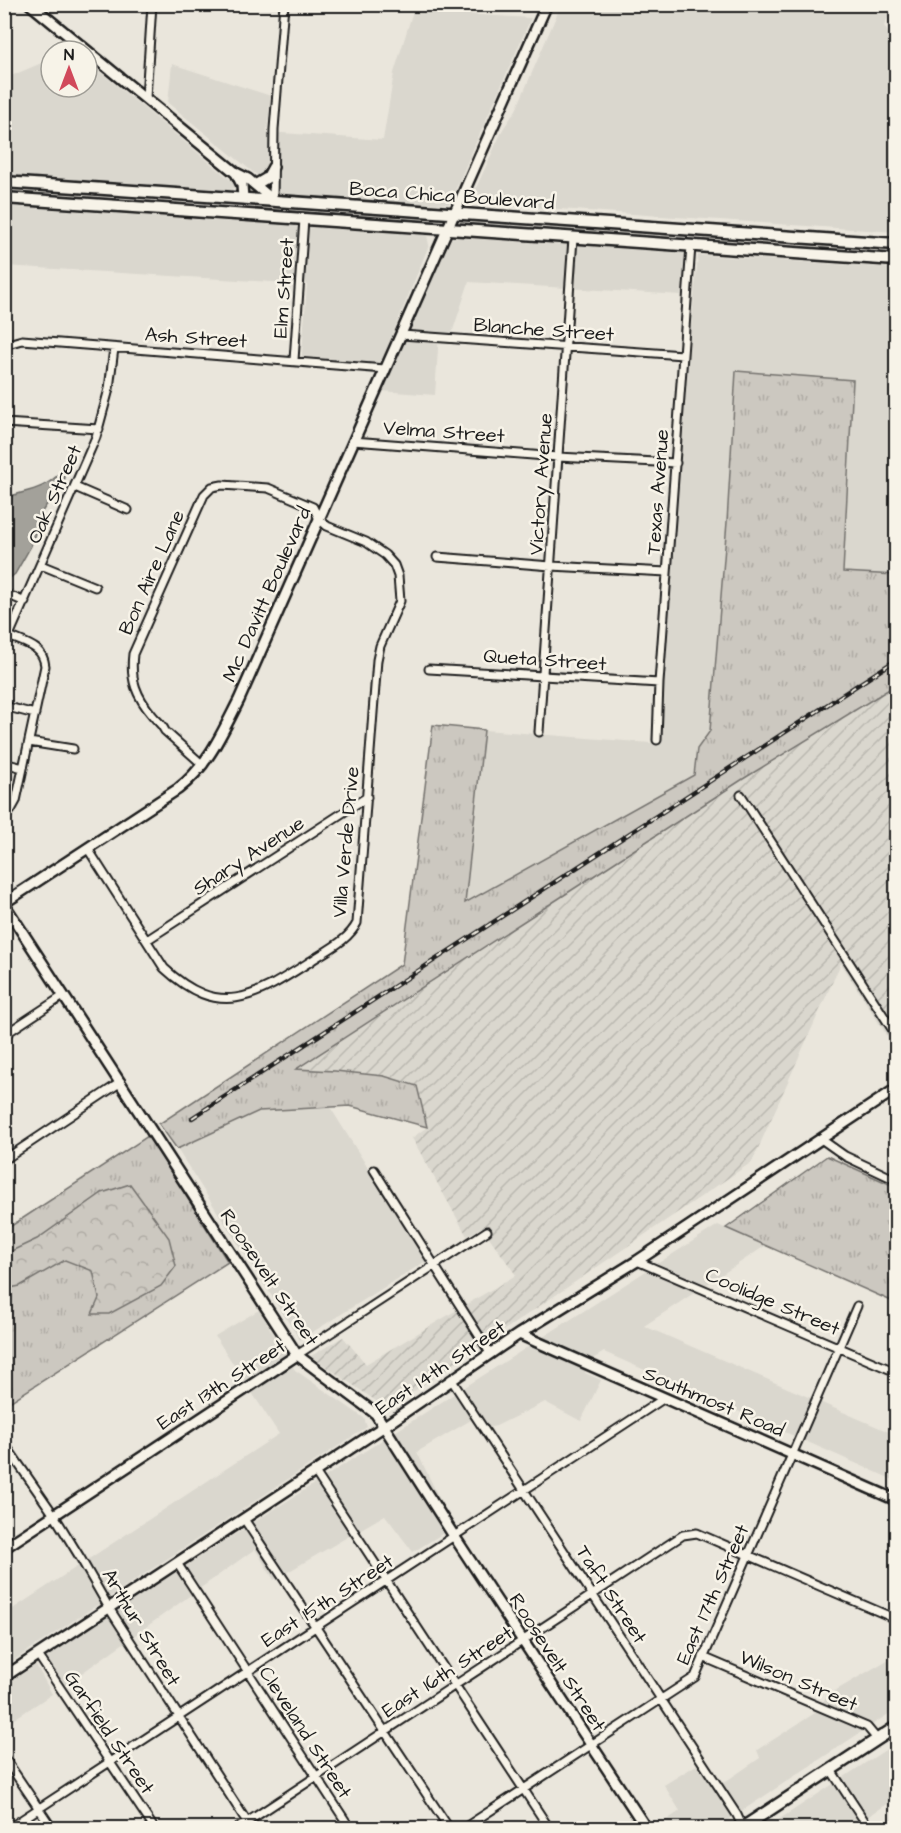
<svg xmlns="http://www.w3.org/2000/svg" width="901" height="1833" font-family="'Architects Daughter',sans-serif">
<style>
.built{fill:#dad7ce}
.industrial{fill:url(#industrial-furrows)}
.grass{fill:url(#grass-tufts);stroke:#74726e;stroke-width:1.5}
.forest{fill:url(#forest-crowns);stroke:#74726e;stroke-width:1.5}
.water{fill:#a3a19a;stroke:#6d6c68;stroke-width:1.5}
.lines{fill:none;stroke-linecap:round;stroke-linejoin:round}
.street-casing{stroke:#1c1c1c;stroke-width:11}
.secondary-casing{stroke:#1c1c1c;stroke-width:14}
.primary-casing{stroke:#1c1c1c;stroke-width:15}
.street{stroke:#f7f3e8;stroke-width:7}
.secondary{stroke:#f7f3e8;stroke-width:9}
.primary{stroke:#f7f3e8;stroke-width:10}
.rail-casing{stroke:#1c1c1c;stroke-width:4.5}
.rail{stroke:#f7f3e8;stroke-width:2;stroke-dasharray:7;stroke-linecap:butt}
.labels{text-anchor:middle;stroke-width:5;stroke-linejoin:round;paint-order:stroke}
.street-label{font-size:20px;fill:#1c1c1c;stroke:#f7f3e8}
</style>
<defs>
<pattern id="industrial-furrows" width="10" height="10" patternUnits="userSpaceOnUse" patternTransform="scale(1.5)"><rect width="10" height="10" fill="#dad7ce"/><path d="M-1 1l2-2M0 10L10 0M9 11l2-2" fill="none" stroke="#bab8b0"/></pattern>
<pattern id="grass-tufts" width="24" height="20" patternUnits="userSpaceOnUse" patternTransform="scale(1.5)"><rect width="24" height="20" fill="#ccc8c0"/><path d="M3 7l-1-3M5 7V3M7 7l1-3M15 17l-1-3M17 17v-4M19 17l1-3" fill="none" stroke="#afaba4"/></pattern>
<pattern id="forest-crowns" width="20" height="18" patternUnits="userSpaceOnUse" patternTransform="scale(1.5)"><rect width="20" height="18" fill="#ccc8c0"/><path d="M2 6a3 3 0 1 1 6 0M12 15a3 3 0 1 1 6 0" fill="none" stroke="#afaba4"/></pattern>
</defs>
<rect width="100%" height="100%" fill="#eae6dc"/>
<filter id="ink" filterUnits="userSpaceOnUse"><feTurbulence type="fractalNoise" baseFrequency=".0167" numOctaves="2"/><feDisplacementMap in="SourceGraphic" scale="12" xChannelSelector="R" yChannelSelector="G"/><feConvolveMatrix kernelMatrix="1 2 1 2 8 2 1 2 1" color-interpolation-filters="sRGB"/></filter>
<g filter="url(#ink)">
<path class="built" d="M561,5H894L884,26L896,45V232L485,204L476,188L503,129L516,110Z
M413,11L531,18L449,204L285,198L168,103L172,64L271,96L267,132L383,140L394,73Z
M51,59V87H87V61L238,186L229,191L5,176L4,79Z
M4,206L427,235L429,245L377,372L301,366L307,284L5,266Z
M452,237L685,253L682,295L469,282L452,333H439L435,395L381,391Z
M698,255L896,268V581L843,578L850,437L736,371L727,522L710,731L697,749L694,775L465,903L484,730L651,743Z
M330,1107L426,1261L300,1340L177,1149L259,1111Z
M718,1225L765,1246L644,1326L896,1435V1481L604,1352L591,1360L585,1373L601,1380L581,1421L545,1402L496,1426L478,1430L471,1420L417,1452L453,1527L413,1552L385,1515L274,1580L255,1549L65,1685L45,1656Z
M259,1310L295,1370L364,1418L367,1427L5,1666V1614L279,1434L215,1336Z
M896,1655V1709L716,1828H655L680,1811L664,1785L698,1764L716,1788L760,1758L757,1750L815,1713L828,1695Z
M36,1665L52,1694L5,1725V1685Z
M896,1743V1798L851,1828H766Z"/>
<path class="industrial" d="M896,685V1050L841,963L752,1162L395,1404L379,1403L311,1356L343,1337L366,1364L516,1275L482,1227L467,1236L412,1138L427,1127L417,1086L384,1076L335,1071L295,1070L541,907L754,772Z"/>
<path class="grass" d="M736,371L853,380L843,572L896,575V685L743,779L296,1069L335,1071L384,1076L417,1086L427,1127L350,1106L259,1111L177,1149L159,1124L402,964L433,725L484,730L465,903L694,775L697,749L710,731L727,522Z
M148,1136L228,1262L5,1405V1230Z
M827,1156L896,1187V1303L726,1228Z"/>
<path class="forest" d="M130,1184L169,1238L176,1266L161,1286L109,1314H92L99,1298L93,1271L65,1260L20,1286L5,1289V1254L37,1239L102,1193Z"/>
<path class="water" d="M61,472L65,478L41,513L31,546L15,574L6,581L5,580V498C27,490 43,491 61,472Z"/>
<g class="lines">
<g class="street-casing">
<path id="street" d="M146,98L152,4
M273,200L274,129L284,4
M402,335L683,355
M4,345L22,340L385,369
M294,360L304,219
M4,423L99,429
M353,441L558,457L676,463
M75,487L128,510
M437,557L551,566L667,572
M41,565L95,587
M4,593L25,602
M4,647L96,437L109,389L114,348
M429,669L659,683
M4,706L35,714
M539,732L573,238
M657,740L659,683L691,246
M29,742L73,749
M4,763L23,768
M741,795L896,1035
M4,817L11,810L16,801L45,666C43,646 26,644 9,636
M88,849L164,968C221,1021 256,996 311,961C327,950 348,941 357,923L377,660L380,646L400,601L398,576L394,565L385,555L366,542L327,526L319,519L313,507L268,488L222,485L212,487L204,495L133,654C130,680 136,696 153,716C158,722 162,724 165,731L203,765
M147,940L367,797
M4,1035L63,996
M821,1139L845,1156L896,1180
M4,1160L121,1082
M374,1170L490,1353
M637,1261L896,1372
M297,1355L487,1231
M451,1379L737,1815L743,1828
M4,1443L54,1515L81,1559L109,1608L251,1828
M315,1472L549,1828
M244,1519L449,1828
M177,1563L350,1828
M38,1655L154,1828
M703,1657L867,1727L877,1739
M4,1661L12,1672
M4,1757L52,1828
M831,1770L869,1828
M9,1828L663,1399
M238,1828L683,1535L697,1533L896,1619
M464,1828L695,1677L857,1306"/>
</g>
<g class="secondary-casing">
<path id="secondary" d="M30,4L236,173L248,179L273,200
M236,173L242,185L243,198
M255,185L267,178L273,167
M4,903L178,789C208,766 222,733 239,700L547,4
M4,904L297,1355L376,1414L454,1536L646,1828
M519,1334L896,1500
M4,1548L297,1355
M4,1677L383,1427L519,1334L637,1261L896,1089"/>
</g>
<g class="primary-casing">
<path id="primary" d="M4,182L896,244
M4,198L896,260
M742,1828L896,1727"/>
</g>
<use href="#street" class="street"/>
<use href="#secondary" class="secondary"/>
<use href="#primary" class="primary"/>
<g class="rail-casing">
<path id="rail" d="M192,1118L896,660"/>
</g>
<use href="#rail" class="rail"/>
</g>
</g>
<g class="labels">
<g class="street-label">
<text transform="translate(452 195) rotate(4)" y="7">Boca Chica Boulevard</text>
<text transform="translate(283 288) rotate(-86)" y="7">Elm Street</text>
<text transform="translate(544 329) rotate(4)" y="7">Blanche Street</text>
<text transform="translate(196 337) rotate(4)" y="7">Ash Street</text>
<text transform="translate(444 431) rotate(4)" y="7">Velma Street</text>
<text transform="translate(540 484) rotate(-86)" y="7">Victory Avenue</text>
<text transform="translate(657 492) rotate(-86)" y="7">Texas Avenue</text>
<text transform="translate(54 494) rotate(-66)" y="7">Oak Street</text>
<text transform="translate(151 572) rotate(-66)" y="7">Bon Aire Lane</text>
<text transform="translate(266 594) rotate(-66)" y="7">Mc Davitt Boulevard</text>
<text transform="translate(545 659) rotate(4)" y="7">Queta Street</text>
<text transform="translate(345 842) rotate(-85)" y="7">Villa Verde Drive</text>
<text transform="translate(248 855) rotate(-33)" y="7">Shary Avenue</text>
<text transform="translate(270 1277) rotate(56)" y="7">Roosevelt Street</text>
<text transform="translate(773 1301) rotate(23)" y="7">Coolidge Street</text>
<text transform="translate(440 1367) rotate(-34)" y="7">East 14th Street</text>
<text transform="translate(221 1384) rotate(-33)" y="7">East 13th Street</text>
<text transform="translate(714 1401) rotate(23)" y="7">Southmost Road</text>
<text transform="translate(612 1594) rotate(57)" y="7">Taft Street</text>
<text transform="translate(712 1594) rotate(-66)" y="7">East 17th Street</text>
<text transform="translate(327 1600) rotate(-33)" y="7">East 15th Street</text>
<text transform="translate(142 1627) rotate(59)" y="7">Arthur Street</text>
<text transform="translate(558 1662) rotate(57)" y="7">Roosevelt Street</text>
<text transform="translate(447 1671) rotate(-33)" y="7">East 16th Street</text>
<text transform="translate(799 1680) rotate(23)" y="7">Wilson Street</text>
<text transform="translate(110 1732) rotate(56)" y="7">Garfield Street</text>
<text transform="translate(306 1732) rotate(57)" y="7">Cleveland Street</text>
</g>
</g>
<rect width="901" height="1833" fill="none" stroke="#f7f3e8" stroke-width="24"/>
<rect x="12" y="12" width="877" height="1809" fill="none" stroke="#1c1c1c" stroke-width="2" filter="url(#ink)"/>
<g transform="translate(69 69)"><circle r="28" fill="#f7f3e8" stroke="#9f9d96" stroke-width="1.5"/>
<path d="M0-4.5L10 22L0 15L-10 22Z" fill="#d1495b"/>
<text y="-9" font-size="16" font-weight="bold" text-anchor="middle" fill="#1c1c1c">N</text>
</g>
</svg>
